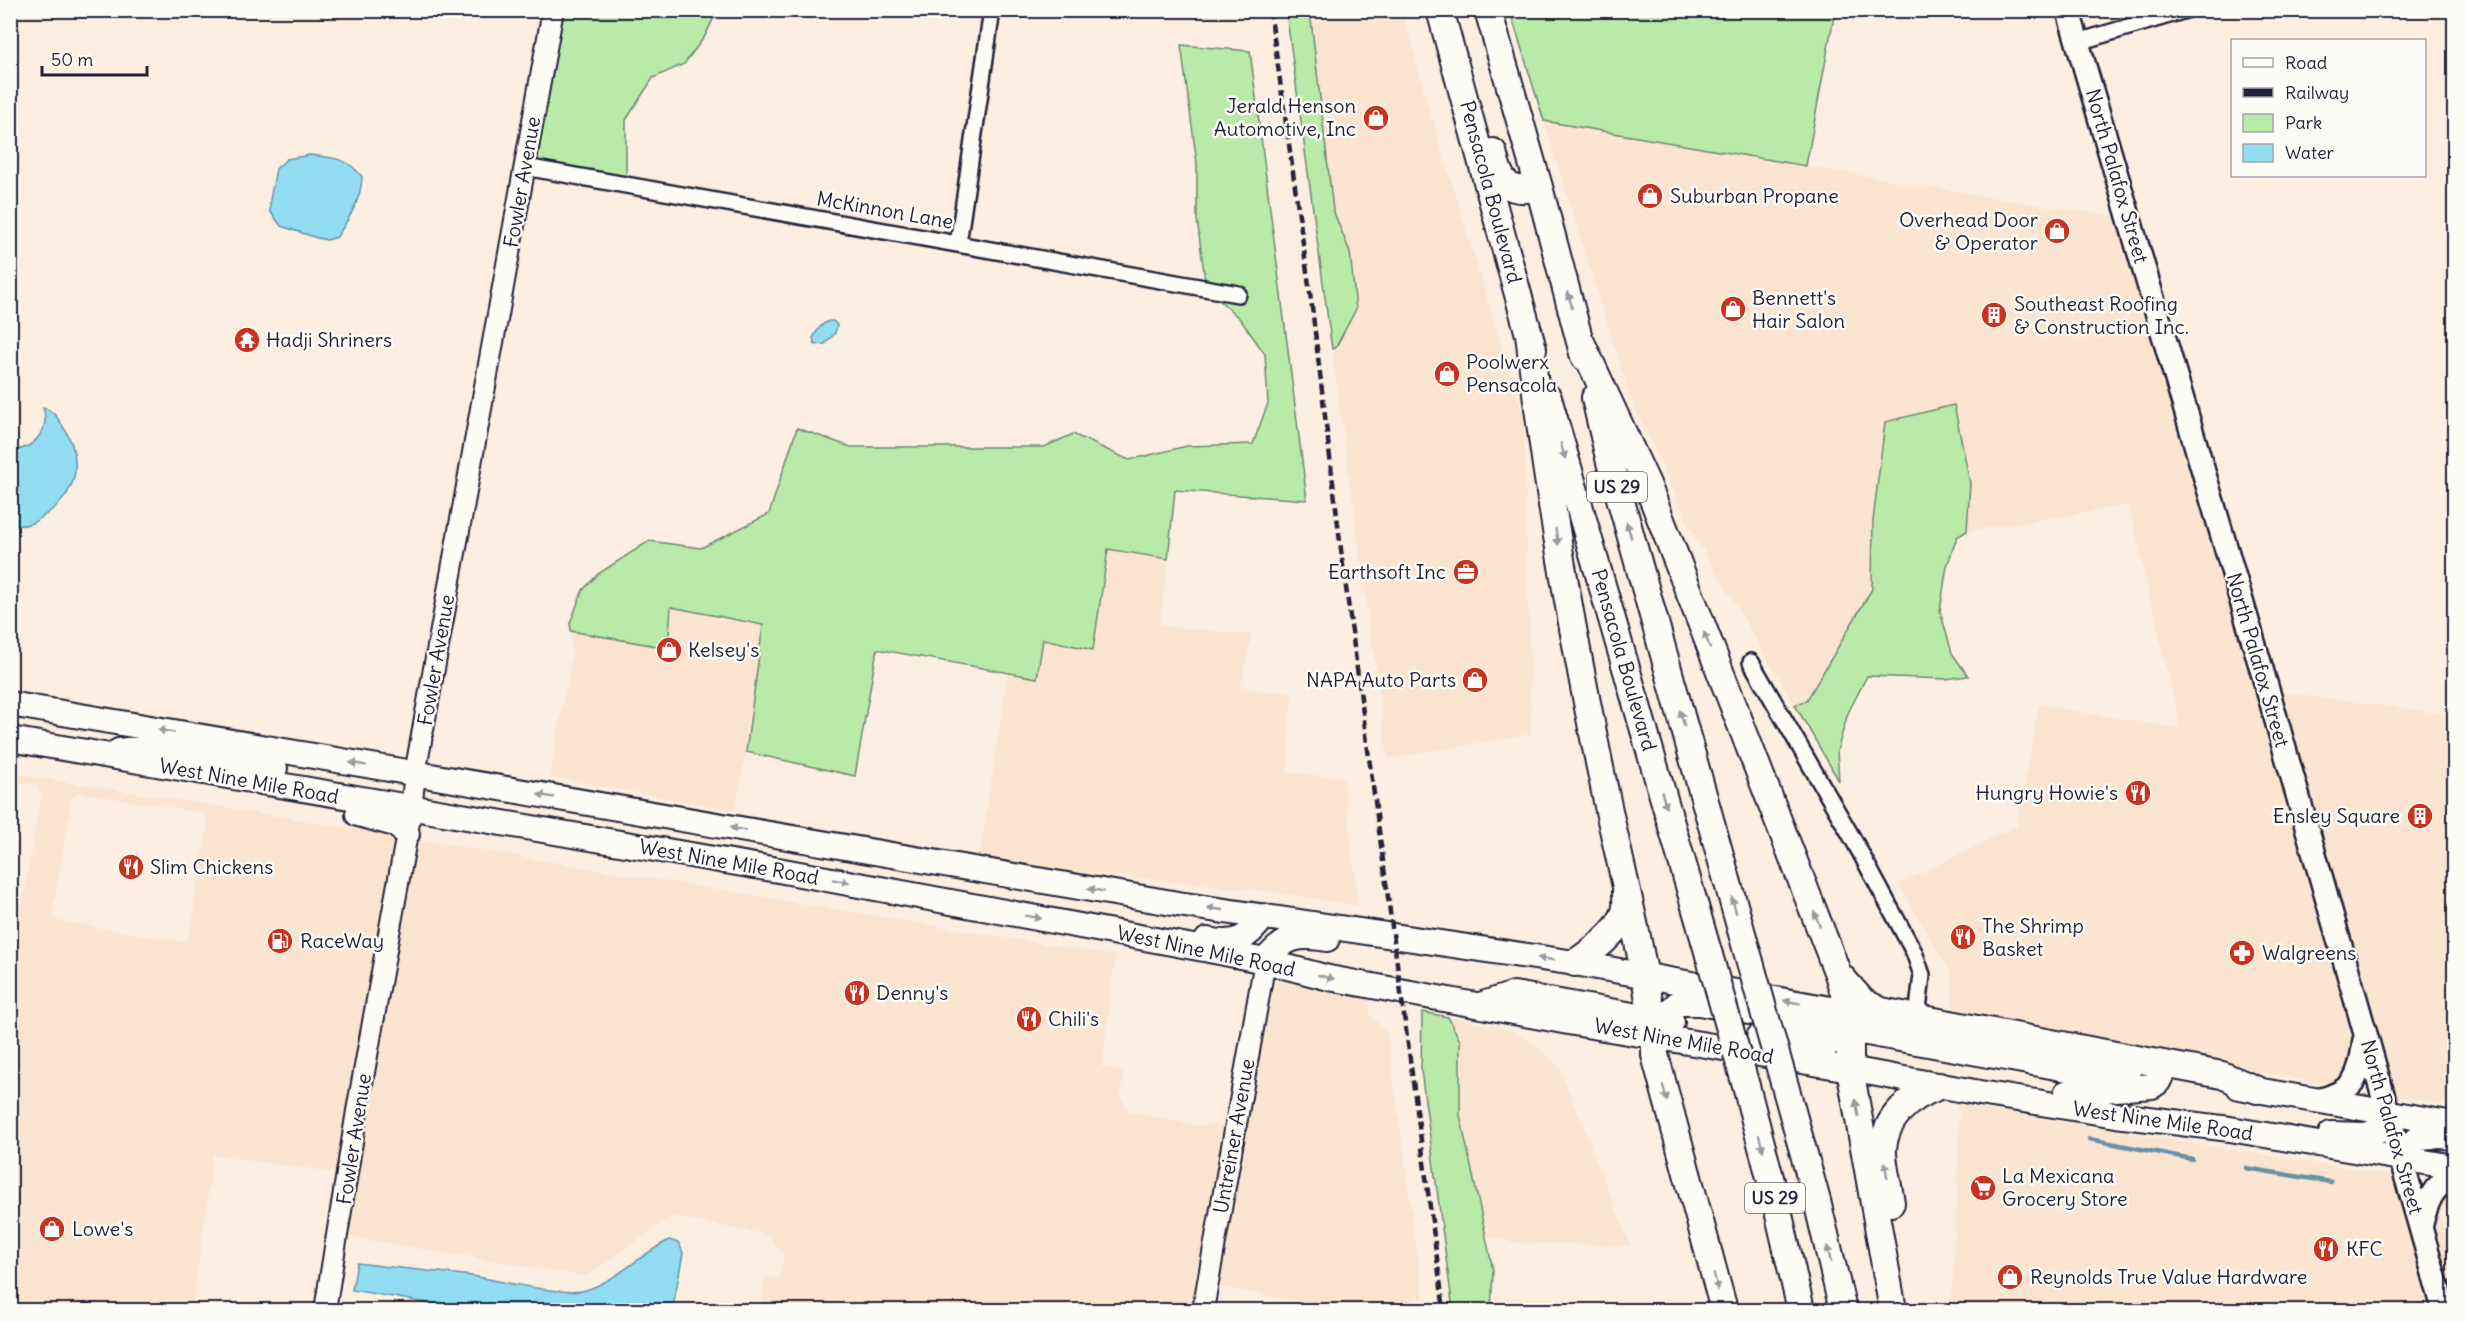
<svg xmlns="http://www.w3.org/2000/svg" width="2465" height="1321" font-family="Delius,sans-serif">
<style>
.built{fill:#fbe4d0;fill-rule:evenodd}
.green{fill:#b9eaaa;stroke:#6e8672;stroke-width:1.5}
.water{fill:#92ddf2;stroke:#6592a9;stroke-width:1.5}
.lines{fill:none;stroke-linecap:round;stroke-linejoin:round}
.stream{stroke:#6592a9;stroke-width:4.5}
.minor-casing{stroke:#22223b;stroke-width:20}
.tertiary-casing{stroke:#22223b;stroke-width:24}
.secondary-casing{stroke:#22223b;stroke-width:27}
.primary-casing{stroke:#22223b;stroke-width:28}
.trunk-casing{stroke:#22223b;stroke-width:30}
.minor{stroke:#fdfcf7;stroke-width:15}
.tertiary{stroke:#fdfcf7;stroke-width:20}
.secondary{stroke:#fdfcf7;stroke-width:22}
.primary{stroke:#fdfcf7;stroke-width:24}
.trunk{stroke:#fdfcf7;stroke-width:26}
.rail{stroke:#22223b;stroke-width:4.5;stroke-dasharray:9 4.5;stroke-linecap:butt}
.trunk-bridge-casing{stroke:#22223b;stroke-width:30;stroke-linecap:butt}
.trunk-bridge{stroke:#fdfcf7;stroke-width:26}
.oneway{fill:#9a9aa2}
.labels{text-anchor:middle;stroke-width:5;stroke-linejoin:round;paint-order:stroke}
.shield{fill:#fdfcf7;stroke:#646373;stroke-width:1.5}
.shield-label{font-size:18px;font-weight:bold;fill:#22223b}
.poi-label{font-size:20px;fill:#22223b;stroke:#fdfcf7;text-anchor:start}
.street-label{font-size:20px;fill:#22223b;stroke:#fdfcf7}
</style>
<rect width="100%" height="100%" fill="#fceee0"/>
<filter id="ink" filterUnits="userSpaceOnUse"><feTurbulence type="fractalNoise" baseFrequency=".0167" numOctaves="2"/><feDisplacementMap in="SourceGraphic" scale="12" xChannelSelector="R" yChannelSelector="G"/><feConvolveMatrix kernelMatrix="1 2 1 2 8 2 1 2 1" color-interpolation-filters="sRGB"/></filter>
<g filter="url(#ink)">
<path class="built" d="M1310,11H1403L1426,99L1524,420L1531,734L1388,758L1332,349L1336,347L1350,252L1333,210Z
M1544,121L2011,201L2121,217L2365,1053L2343,1087L1954,1018L1952,975L1899,884L2017,826L2039,705L2181,729L2129,505L1967,531L1970,483L1954,405L1885,422L1873,521L1872,589L1807,700L1795,705L1690,527L1632,402Z
M1108,549L1168,559L1159,626L1252,635L1239,690L1292,692L1287,773L1343,778L1358,906L1270,891L1067,870L980,855L1008,672L1037,678L1042,638L1093,650Z
M671,607L763,625L746,752L735,810L550,777L572,655L571,631L668,648Z
M2276,692L2454,715V1106L2392,1095Z
M10,773L399,836L341,1173L213,1155L192,1310H11V909L15,910L22,904L42,794L37,785L11,781ZM78,792L204,813L208,821L190,936L183,942L57,921L52,913L72,798Z
M413,839L1115,956L1102,1067L1123,1073L1120,1098L1130,1112L1197,1126L1229,1124L1196,1310H760L765,1277L780,1279L784,1254L769,1237L759,1233L672,1216L586,1276L346,1236Z
M1285,978L1368,993L1370,1015L1387,1033L1423,1297L1411,1301L1339,1308L1215,1286L1268,983Z
M1448,1017L1514,1031L1537,1047L1559,1067L1630,1245L1517,1243L1485,1235L1460,1115V1041Z
M1958,1105L2400,1177L2437,1310H1951L1960,1140Z
M2454,1186V1205L2448,1206L2443,1211L2441,1219L2454,1269V1310L2429,1227L2432,1209Z"/>
<path class="green" d="M560,11H717L705,36L684,64L653,78L626,120V177L533,160Z
M1286,11H1310L1333,210L1350,252L1356,309L1336,347L1332,349Z
M1510,11H1835L1806,166L1544,121Z
M1181,45L1250,51L1307,500L1175,490L1168,559L1108,549L1093,650L1043,639L1037,678L877,649L855,776L746,752L763,625L671,607L668,648L571,631L570,623L583,590L598,574L649,541L701,548L769,514L797,428L851,447H1044L1073,434L1129,460L1187,446L1253,444L1268,403L1265,354L1240,319L1218,299L1243,303L1246,287L1205,280L1197,219V163Z
M1954,405L1970,483L1967,531L1957,537L1947,566L1940,611L1952,653L1968,676L1946,679L1867,676L1848,713L1837,751L1839,781L1795,705L1807,700L1872,589L1873,521L1885,422Z
M1422,1012L1448,1017L1460,1041V1115L1493,1270L1491,1310H1453L1421,1070Z"/>
<path class="water" d="M310,155C334,158 347,157 362,177C361,201 349,218 337,237L327,240L317,238L281,226L270,211V200L276,169L287,159Z
M833,321L837,325L835,333L825,344L815,345L813,338C817,330 823,320 833,321Z
M43,408C51,409 56,415 60,422C81,451 82,485 53,509C46,514 37,522 29,524C24,526 16,525 11,525V450C33,451 51,429 43,408Z
M669,1240L679,1243L683,1253L673,1307L670,1310H468L352,1290L357,1263C395,1268 434,1271 472,1276C497,1280 565,1297 586,1290C617,1280 640,1255 669,1240Z"/>
<g class="lines">
<path class="stream" d="M2089,1139L2192,1159
M2246,1168L2331,1182"/>
<g class="minor-casing">
<path id="minor" d="M2078,42L2186,10
M525,167L1238,294
M958,244L992,10
M1751,662L1853,839L1914,952L1922,975L1916,1026"/>
</g>
<g class="tertiary-casing">
<path id="tertiary" d="M325,1310L357,1111L410,817L415,774L553,10
M1203,1310L1265,961"/>
</g>
<g class="secondary-casing">
<path id="secondary" d="M2068,10L2270,698L2444,1310
M2316,1101C2354,1092 2360,1078 2364,1042
M2421,1226C2426,1204 2432,1185 2454,1176"/>
</g>
<g class="primary-casing">
<path id="primary" d="M10,704L1178,904L1575,963L1869,1016
M10,739L778,870L1204,949L1265,961L1329,978L1574,1023L1850,1069L1980,1093L2116,1115L2230,1129L2454,1167
M119,751L151,747L275,768
M358,814L395,824L407,834
M1207,940C1236,946 1248,939 1264,916
M1265,961C1284,937 1298,934 1327,939
M1483,1004L1514,994L1672,1022
M1655,1036L1663,1017L1678,1003H1699L2073,1070L2130,1068
M1759,1037C1776,1040 1818,1051 1832,1042C1841,1037 1843,1027 1847,1018
M2239,1087L2454,1124
M2066,1093L2152,1086L2158,1082L2162,1074
M2331,1134L2366,1135L2381,1130L2389,1113
M2402,1159C2411,1133 2430,1135 2454,1137"/>
</g>
<g class="trunk-casing">
<path id="trunk" d="M1440,10L1533,349
M1488,10L1539,187L1584,357
M1493,152C1500,182 1507,195 1539,187
M1529,333C1546,492 1575,649 1608,806C1621,867 1636,926 1647,988C1650,1010 1656,1032 1655,1055L1724,1310
M1581,342L1647,484L1838,974L1850,1012V1069L1893,1310
M1548,398L1709,955
M1595,398L1610,462L1750,962
M1575,963C1592,951 1618,933 1625,912C1627,906 1626,898 1626,892
M1842,978L1863,1002L1881,1011L2222,1075L2257,1090
M1746,1086L1773,1189L1801,1310
M1787,1093L1817,1201L1843,1310
M1891,1203C1889,1186 1882,1165 1883,1148C1886,1116 1910,1097 1939,1086"/>
</g>
<use href="#minor" class="minor"/>
<use href="#tertiary" class="tertiary"/>
<use href="#secondary" class="secondary"/>
<use href="#primary" class="primary"/>
<use href="#trunk" class="trunk"/>
<path class="rail" d="M1270,10L1312,307L1342,558L1444,1310"/>
<g class="trunk-bridge-casing">
<path id="trunk-bridge" d="M1709,955L1746,1086
M1750,962L1787,1093"/>
</g>
<use href="#trunk-bridge" class="trunk-bridge"/>
</g>
<defs><path id="oneway-solid" d="M-6-.8H1V-3.2L6.5 0L1 3.2V.8H-6Z" transform="scale(1.5)"/></defs>
<g class="oneway">
<use href="#oneway-solid" transform="translate(1570 300) rotate(-105)"/>
<use href="#oneway-solid" transform="translate(1563 451) rotate(74)"/>
<use href="#oneway-solid" transform="translate(1629 530) rotate(-106)"/>
<use href="#oneway-solid" transform="translate(1557 537) rotate(80)"/>
<use href="#oneway-solid" transform="translate(1707 640) rotate(-111)"/>
<use href="#oneway-solid" transform="translate(1682 718) rotate(-106)"/>
<use href="#oneway-solid" transform="translate(166 731) rotate(-170)"/>
<use href="#oneway-solid" transform="translate(358 764) rotate(-170)"/>
<use href="#oneway-solid" transform="translate(546 796) rotate(-170)"/>
<use href="#oneway-solid" transform="translate(1664 800) rotate(74)"/>
<use href="#oneway-solid" transform="translate(738 829) rotate(-170)"/>
<use href="#oneway-solid" transform="translate(841 881) rotate(10)"/>
<use href="#oneway-solid" transform="translate(1096 890) rotate(-170)"/>
<use href="#oneway-solid" transform="translate(1734 905) rotate(-106)"/>
<use href="#oneway-solid" transform="translate(1215 909) rotate(-172)"/>
<use href="#oneway-solid" transform="translate(1033 917) rotate(10)"/>
<use href="#oneway-solid" transform="translate(1817 919) rotate(-111)"/>
<use href="#oneway-solid" transform="translate(1546 959) rotate(-171)"/>
<use href="#oneway-solid" transform="translate(1326 977) rotate(14)"/>
<use href="#oneway-solid" transform="translate(1792 1002) rotate(-170)"/>
<use href="#oneway-solid" transform="translate(1665 1093) rotate(75)"/>
<use href="#oneway-solid" transform="translate(1857 1108) rotate(-100)"/>
<use href="#oneway-solid" transform="translate(1761 1143) rotate(75)"/>
<use href="#oneway-solid" transform="translate(1886 1170) rotate(-99)"/>
<use href="#oneway-solid" transform="translate(1829 1254) rotate(-103)"/>
<use href="#oneway-solid" transform="translate(1716 1282) rotate(75)"/>
</g>
</g>
<defs>
<g id="shop-disc" transform="scale(1.35)"><circle r="9.5" fill="#c8321e" stroke="#fdfcf7"/><path d="M-5-2.5h2.3a2.7 3.5 0 0 1 5.4 0H5L5.5 6h-11ZM-1.5-2.5h3a1.5 2.3 0 0 0-3 0Z" fill="#fff"/></g>
<g id="building-disc" transform="scale(1.35)"><circle r="9.5" fill="#c8321e" stroke="#fdfcf7"/><path d="M-4-6H4V6H1V3H-1V6H-4ZM-2.5-4.3h1.7v1.8h-1.7ZM.8-4.3h1.7v1.8H.8ZM-2.5-1h1.7V.8h-1.7ZM.8-1h1.7V.8H.8Z" fill="#fff"/></g>
<g id="temple-disc" transform="scale(1.35)"><circle r="9.5" fill="#c8321e" stroke="#fdfcf7"/><path d="M0-6L5-2H3V0L6.5 2.5H4V6H1.5V3h-3V6H-4V2.5H-6.5L-3 0V-2H-5Z" fill="#fff"/></g>
<g id="office-disc" transform="scale(1.35)"><circle r="9.5" fill="#c8321e" stroke="#fdfcf7"/><path d="M-6-3h4V-5.5h4V-3h4V5H-6ZM-1-4.5V-3h2v-1.5ZM-6 0V1H6V0Z" fill="#fff"/></g>
<g id="restaurant-disc" transform="scale(1.35)"><circle r="9.5" fill="#c8321e" stroke="#fdfcf7"/><path d="M-5-6h1v4h1v-4h1v4h1v-4h1v5L-1.5 .5V6h-2V.5L-5-1ZM5-6V6H3V1.5H1.5Q1.5-4 5-6Z" fill="#fff"/></g>
<g id="fuel-disc" transform="scale(1.35)"><circle r="9.5" fill="#c8321e" stroke="#fdfcf7"/><path d="M-5.5-6h7V0h2V4h1.3V-2.5L3-4.5l.8-.8L6-3V5H2.5V1h-1V6h-7ZM-4.2-4.7v3.2H.2V-4.7Z" fill="#fff"/></g>
<g id="pharmacy-disc" transform="scale(1.35)"><circle r="9.5" fill="#c8321e" stroke="#fdfcf7"/><path d="M-2-6h4v4h4v4h-4v4h-4v-4h-4v-4h4Z" fill="#fff"/></g>
<g id="supermarket-disc" transform="scale(1.35)"><circle r="9.5" fill="#c8321e" stroke="#fdfcf7"/><path d="M-6-5.5h2.5l.6 2H6L4.5 2H-2.5L-4.4-4H-6ZM-1.5 3.2a1.3 1.3 0 1 0 .1 0ZM3 3.2a1.3 1.3 0 1 0 .1 0Z" fill="#fff"/></g>
</defs>
<g fill-rule="evenodd">
<use href="#shop-disc" x="1376" y="118"/>
<use href="#shop-disc" x="1650" y="196"/>
<use href="#shop-disc" x="2057" y="231"/>
<use href="#shop-disc" x="1733" y="309"/>
<use href="#building-disc" x="1994" y="315"/>
<use href="#temple-disc" x="247" y="340"/>
<use href="#shop-disc" x="1447" y="374"/>
<use href="#office-disc" x="1466" y="572"/>
<use href="#shop-disc" x="669" y="650"/>
<use href="#shop-disc" x="1475" y="680"/>
<use href="#restaurant-disc" x="2138" y="793"/>
<use href="#building-disc" x="2420" y="816"/>
<use href="#restaurant-disc" x="131" y="867"/>
<use href="#restaurant-disc" x="1963" y="937"/>
<use href="#fuel-disc" x="280" y="941"/>
<use href="#pharmacy-disc" x="2242" y="953"/>
<use href="#restaurant-disc" x="857" y="993"/>
<use href="#restaurant-disc" x="1029" y="1019"/>
<use href="#supermarket-disc" x="1983" y="1188"/>
<use href="#shop-disc" x="52" y="1229"/>
<use href="#restaurant-disc" x="2326" y="1249"/>
<use href="#shop-disc" x="2010" y="1277"/>
</g>
<g class="labels">
<g class="shield">
<rect x="1587" y="472" width="60" height="30" rx="4.5"/>
<rect x="1745" y="1183" width="60" height="30" rx="4.5"/>
</g>
<g class="shield-label">
<text x="1617" y="493">US 29</text>
<text x="1775" y="1204">US 29</text>
</g>
<g class="poi-label">
<text x="1356" y="113" text-anchor="end">Jerald Henson<tspan x="1356" dy="23">Automotive, Inc</tspan></text>
<text x="1670" y="203">Suburban Propane</text>
<text x="2038" y="227" text-anchor="end">Overhead Door<tspan x="2038" dy="23">&amp; Operator</tspan></text>
<text x="1752" y="305">Bennett's<tspan x="1752" dy="23">Hair Salon</tspan></text>
<text x="2014" y="311">Southeast Roofing<tspan x="2014" dy="23">&amp; Construction Inc.</tspan></text>
<text x="266" y="347">Hadji Shriners</text>
<text x="1466" y="369">Poolwerx<tspan x="1466" dy="23">Pensacola</tspan></text>
<text x="1446" y="579" text-anchor="end">Earthsoft Inc</text>
<text x="688" y="657">Kelsey's</text>
<text x="1456" y="687" text-anchor="end">NAPA Auto Parts</text>
<text x="2118" y="800" text-anchor="end">Hungry Howie's</text>
<text x="2400" y="823" text-anchor="end">Ensley Square</text>
<text x="150" y="874">Slim Chickens</text>
<text x="1982" y="933">The Shrimp<tspan x="1982" dy="23">Basket</tspan></text>
<text x="300" y="948">RaceWay</text>
<text x="2262" y="960">Walgreens</text>
<text x="876" y="1000">Denny's</text>
<text x="1048" y="1026">Chili's</text>
<text x="2002" y="1183">La Mexicana<tspan x="2002" dy="23">Grocery Store</tspan></text>
<text x="72" y="1236">Lowe's</text>
<text x="2346" y="1256">KFC</text>
<text x="2030" y="1284">Reynolds True Value Hardware</text>
</g>
<g class="street-label">
<text transform="translate(2117 176) rotate(74)" y="7">North Palafox Street</text>
<text transform="translate(522 182) rotate(-80)" y="7">Fowler Avenue</text>
<text transform="translate(1491 192) rotate(75)" y="7">Pensacola Boulevard</text>
<text transform="translate(885 210) rotate(10)" y="7">McKinnon Lane</text>
<text transform="translate(436 660) rotate(-80)" y="7">Fowler Avenue</text>
<text transform="translate(1624 660) rotate(74)" y="7">Pensacola Boulevard</text>
<text transform="translate(2258 660) rotate(74)" y="7">North Palafox Street</text>
<text transform="translate(249 781) rotate(10)" y="7">West Nine Mile Road</text>
<text transform="translate(729 862) rotate(10)" y="7">West Nine Mile Road</text>
<text transform="translate(1206 951) rotate(12)" y="7">West Nine Mile Road</text>
<text transform="translate(1684 1041) rotate(10)" y="7">West Nine Mile Road</text>
<text transform="translate(2163 1121) rotate(8)" y="7">West Nine Mile Road</text>
<text transform="translate(2392 1127) rotate(74)" y="7">North Palafox Street</text>
<text transform="translate(1234 1136) rotate(-80)" y="7">Untreiner Avenue</text>
<text transform="translate(354 1139) rotate(-81)" y="7">Fowler Avenue</text>
</g>
</g>
<rect width="2465" height="1321" fill="none" stroke="#fdfcf7" stroke-width="36"/>
<rect x="18" y="18" width="2429" height="1285" fill="none" stroke="#22223b" stroke-width="2" filter="url(#ink)"/>
<rect x="2231" y="39" width="195" height="138" fill="#fdfcf7" stroke="#a5a5ac" stroke-width="1.5"/>
<rect x="2243" y="58" width="30" height="9" fill="#fdfcf7" stroke="#a5a5ac" stroke-width="1.5"/>
<text x="2285" y="69" font-size="18" fill="#22223b">Road</text>
<rect x="2243" y="88" width="30" height="9" fill="#22223b" stroke="#a5a5ac" stroke-width="1.5"/>
<text x="2285" y="99" font-size="18" fill="#22223b">Railway</text>
<rect x="2243" y="114" width="30" height="18" fill="#b9eaaa" stroke="#a5a5ac" stroke-width="1.5"/>
<text x="2285" y="129" font-size="18" fill="#22223b">Park</text>
<rect x="2243" y="144" width="30" height="18" fill="#92ddf2" stroke="#a5a5ac" stroke-width="1.5"/>
<text x="2285" y="159" font-size="18" fill="#22223b">Water</text>
<path d="M42 66v9h105v-9" fill="none" stroke="#22223b" stroke-width="3"/>
<text x="51" y="66" font-size="18" fill="#22223b" stroke="#fdfcf7" stroke-width="4.5" paint-order="stroke">50 m</text>
</svg>
